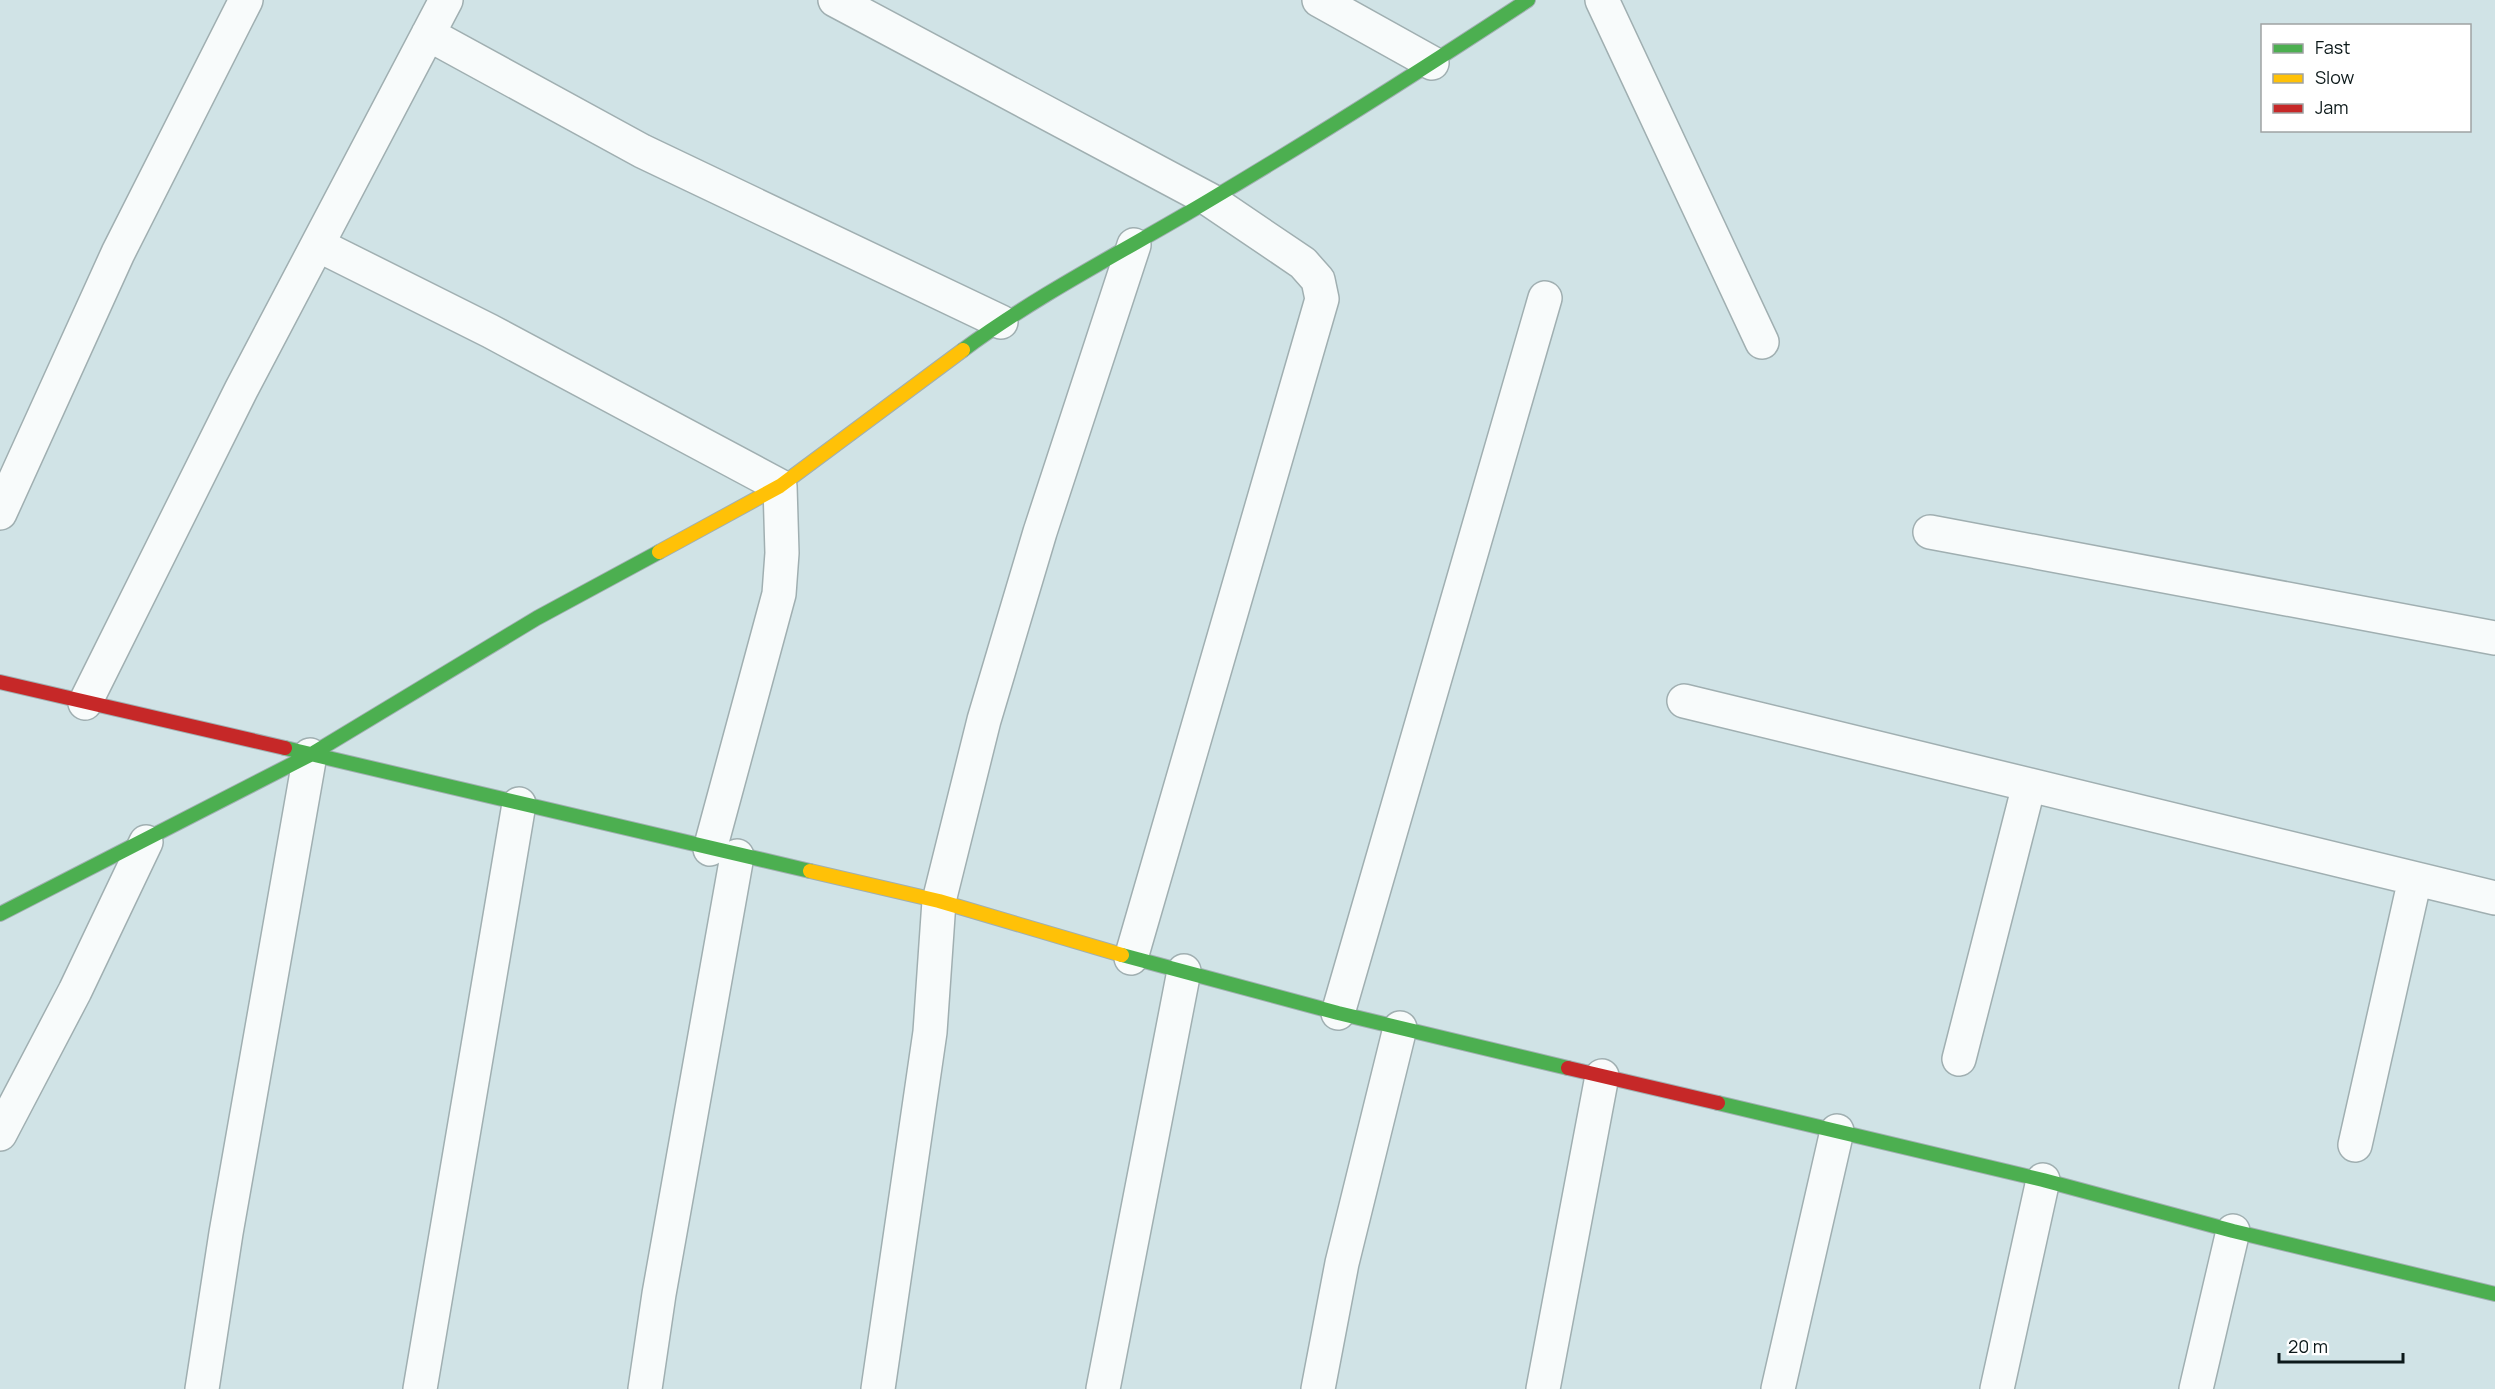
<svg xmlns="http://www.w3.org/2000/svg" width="2495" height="1389" font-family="Manrope,sans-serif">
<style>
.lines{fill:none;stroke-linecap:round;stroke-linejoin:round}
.street-casing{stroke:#a0afb1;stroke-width:36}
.fast-casing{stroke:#a0afb1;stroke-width:16}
.slow-casing{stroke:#a0afb1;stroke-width:16}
.jam-casing{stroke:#a0afb1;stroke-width:16}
.street{stroke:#f8fbfb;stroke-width:33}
.fast{stroke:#4caf50;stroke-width:14}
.slow{stroke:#ffc107;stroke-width:14}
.jam{stroke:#c62828;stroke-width:14}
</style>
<rect width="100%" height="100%" fill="#d0e3e6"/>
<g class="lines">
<g class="street-casing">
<path id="street" d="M835,0L1210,200L1303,263L1318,280L1322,299L1131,958
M1319,0L1432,63
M1602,0L1762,342
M428,34L642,151L1001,322
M318,245L490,331L780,486L782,553L779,594L710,849
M0,513L118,253L246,0
M1930,532L2495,638
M1684,701L2495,898
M85,703L241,390L446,0
M1338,1013L1545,298
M1959,1059L2029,785
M0,1134L75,991L146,842
M2355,1145L2415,879
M202,1389L226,1233L310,755
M420,1389L519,804
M645,1389L659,1294L737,856
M878,1389L930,1032L939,901L984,720L1040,532L1134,245
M1103,1389L1184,971
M1318,1389L1342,1263L1400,1028
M1543,1389L1602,1076
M1778,1389L1837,1131
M1997,1389L2043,1180
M2196,1389L2233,1231"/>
</g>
<g class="fast-casing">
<path id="fast" d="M963,350C1040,293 1126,250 1208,201C1316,137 1423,69 1528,0
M285,748L810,871
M0,914L310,755L537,618L659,552
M1122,955L1338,1013L1568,1068
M1718,1103L2043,1180L2233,1231L2495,1294"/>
</g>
<g class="slow-casing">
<path id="slow" d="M659,552L780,486L963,350
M810,871L939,901L1122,955"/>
</g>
<g class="jam-casing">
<path id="jam" d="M0,682L285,748
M1568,1068L1718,1103"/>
</g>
<use href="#street" class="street"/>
<use href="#fast" class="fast"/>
<use href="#slow" class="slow"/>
<use href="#jam" class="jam"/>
</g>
<rect x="2261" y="24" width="210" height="108" fill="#ffffff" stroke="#9ea3a3" stroke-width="1.5"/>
<rect x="2273" y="44" width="30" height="9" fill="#4caf50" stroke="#9ea3a3" stroke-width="1.5"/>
<text x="2315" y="54" font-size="18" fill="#0c191a">Fast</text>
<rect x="2273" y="74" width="30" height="9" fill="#ffc107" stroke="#9ea3a3" stroke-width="1.5"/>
<text x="2315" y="84" font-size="18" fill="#0c191a">Slow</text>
<rect x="2273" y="104" width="30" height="9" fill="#c62828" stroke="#9ea3a3" stroke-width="1.5"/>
<text x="2315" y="114" font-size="18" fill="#0c191a">Jam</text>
<path d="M2279 1353v9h124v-9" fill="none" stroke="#0c191a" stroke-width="3"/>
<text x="2288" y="1353" font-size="18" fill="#0c191a" stroke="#ffffff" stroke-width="4.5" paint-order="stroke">20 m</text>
</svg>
